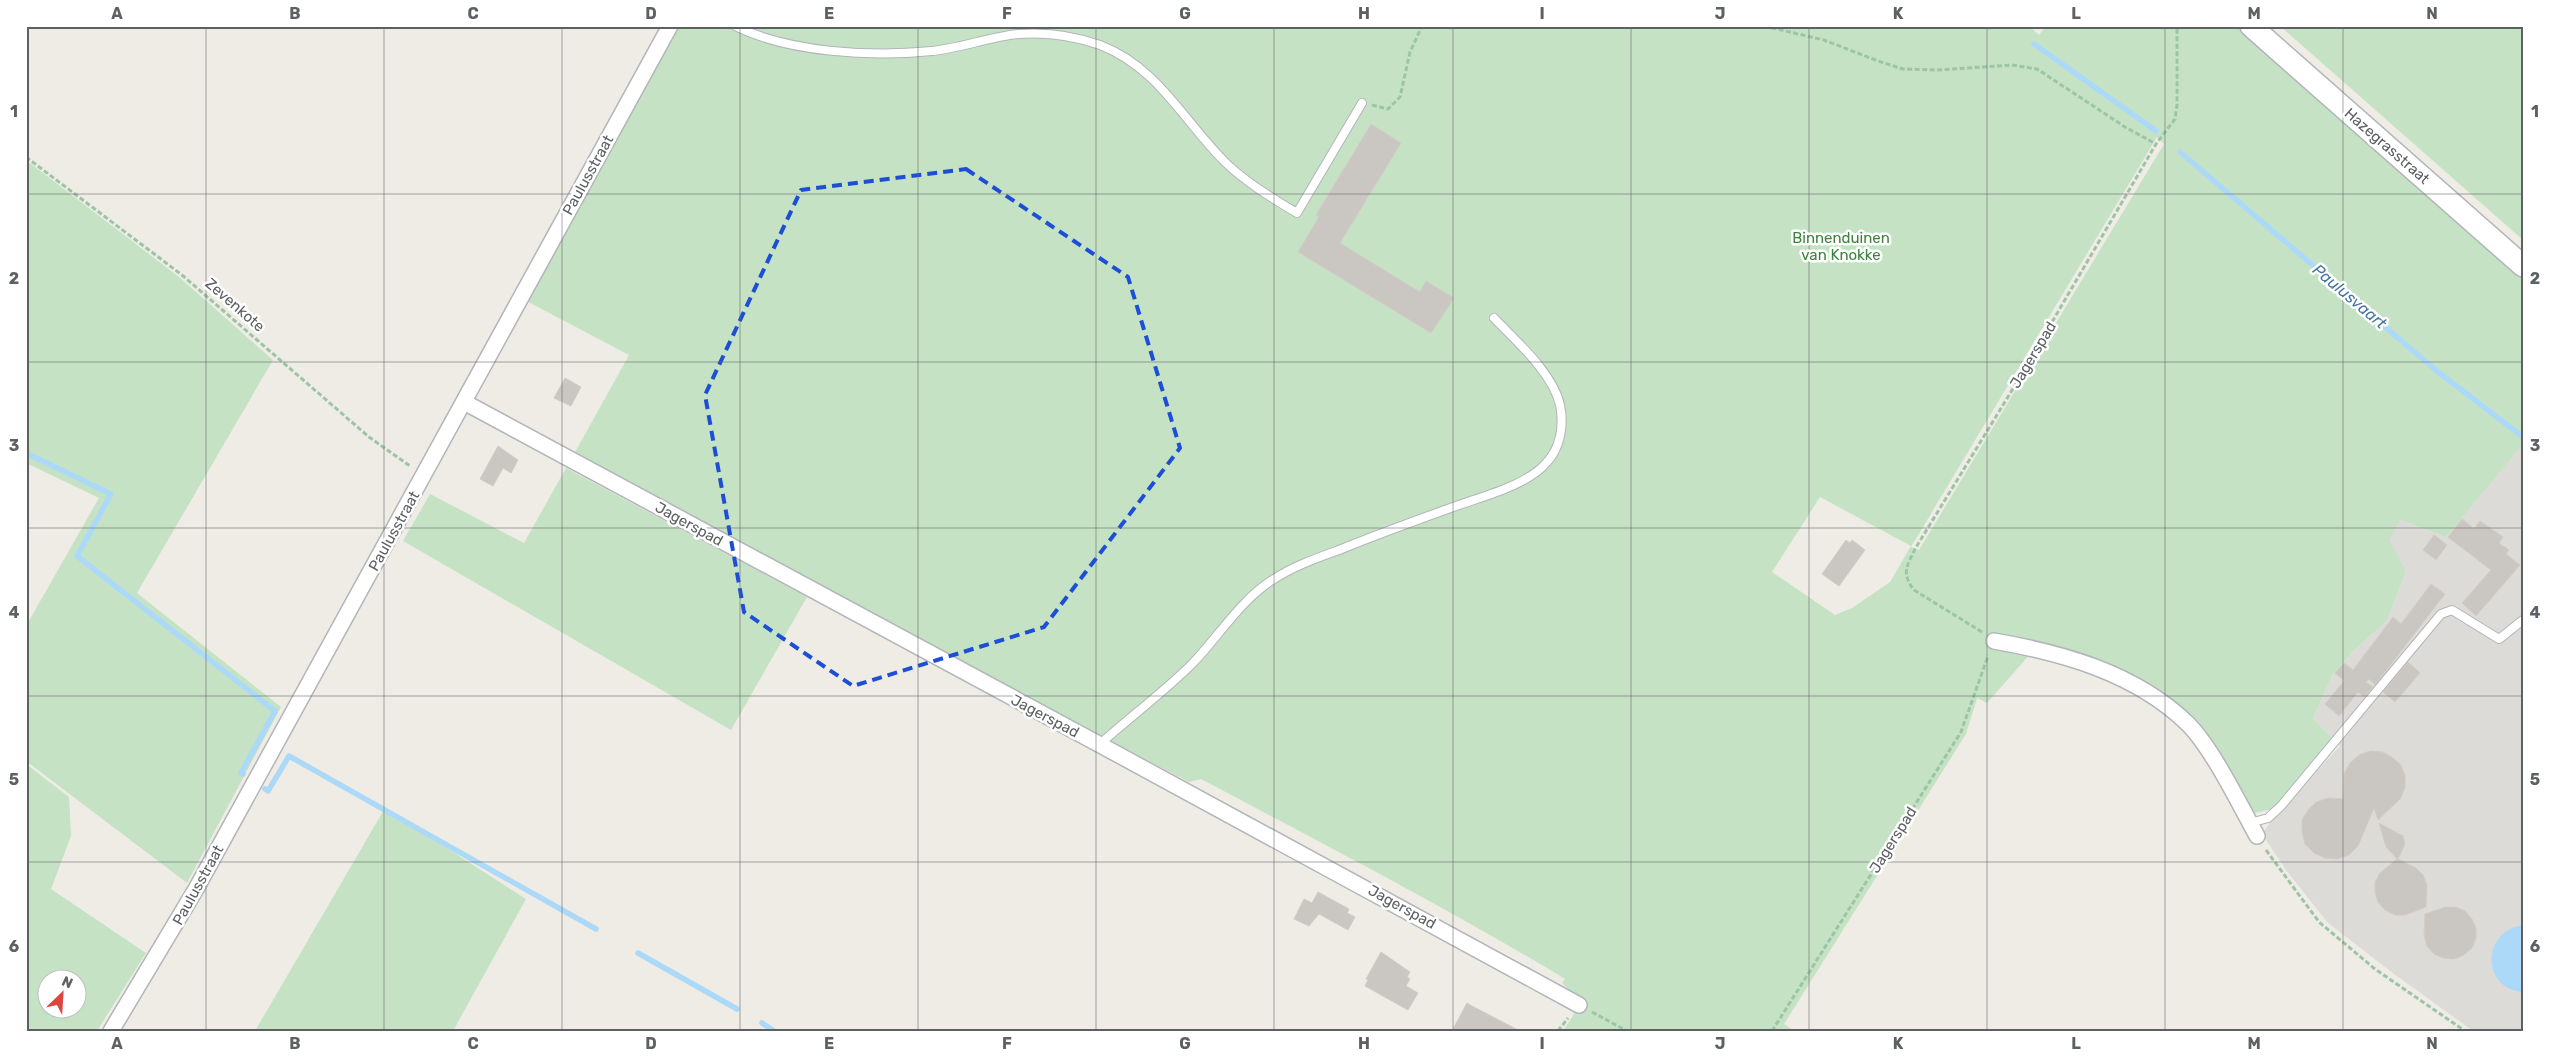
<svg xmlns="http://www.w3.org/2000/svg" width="2549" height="1057" font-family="Rubik,sans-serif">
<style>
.industrial{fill:#dddbd7}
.green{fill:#c5e3c4;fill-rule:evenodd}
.water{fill:#acd9f8}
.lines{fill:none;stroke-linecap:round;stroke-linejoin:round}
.stream{stroke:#acd9f8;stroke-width:5.5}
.building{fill:#cac7c2;stroke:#d2cdc4}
.lane-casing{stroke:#b2b5b9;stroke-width:10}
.street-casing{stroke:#b2b5b9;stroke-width:18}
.secondary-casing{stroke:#b2b5b9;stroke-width:24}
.path{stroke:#9ec4a7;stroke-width:3;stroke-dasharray:5 2.5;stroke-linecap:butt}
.lane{stroke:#fff;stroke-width:8}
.street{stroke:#fff;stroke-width:15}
.secondary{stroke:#fff;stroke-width:21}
.marked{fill:none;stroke:#1d4ed8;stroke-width:4;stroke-dasharray:10 6;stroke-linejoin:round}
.grid{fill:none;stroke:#5d6164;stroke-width:1;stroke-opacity:0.55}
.labels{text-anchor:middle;stroke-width:5;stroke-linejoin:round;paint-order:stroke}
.street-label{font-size:15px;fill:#5d6164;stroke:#fff}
.park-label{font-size:15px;fill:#3d833e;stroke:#fff}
.water-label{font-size:16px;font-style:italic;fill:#4775a1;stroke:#fff}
.neatline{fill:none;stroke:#5d6164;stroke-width:2}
.grid-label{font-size:16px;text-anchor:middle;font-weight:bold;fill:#5d6164}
</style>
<rect width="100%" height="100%" fill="#eeece5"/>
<path class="industrial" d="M2523,443V1031H2473L2394,974L2327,922L2286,870L2262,834L2277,813L2340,746L2313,718L2332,676L2352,652L2387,621L2406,571L2388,540L2400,520L2446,537Z"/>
<path class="green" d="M662,26H2029L2039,35L2046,26H2238L2523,278V444L2446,537L2400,520L2389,540L2406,571L2387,621L2352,652L2332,676L2313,718L2333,739L2272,809L2251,814L2167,701L2032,652L1987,703L1977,698L1966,734L1784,1024L1794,1031H1563L1582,1002L1562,983L1565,979C1446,907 1323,844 1201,779L1189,782L1116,744L574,454L629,355L515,295ZM2157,137L2164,144L1919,550L1911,547ZM1820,497L1911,546L1890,582L1852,608L1835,615L1772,572Z
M2280,26H2523V240Z
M26,160L179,277L273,360L137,593L281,707L187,883L26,761V626L99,498L26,463Z
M566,468L807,597L731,730L403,541L430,494L524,543Z
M26,764L69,797L71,836L51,889L146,953L97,1031H26ZM48,980H78V1010H48Z
M385,808L526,899L453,1031H255Z"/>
<path class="water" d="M2523,925V992C2481,989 2481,931 2523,925Z"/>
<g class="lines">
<path class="stream" d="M2034,44L2156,131
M2180,152L2438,372L2523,437
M26,453L111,494L77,556L275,711L241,773L243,774
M265,789L268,791L289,756L596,929
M638,953L737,1009
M762,1023L774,1031"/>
</g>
<path class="building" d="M1371,124L1401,143L1340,243L1420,292L1426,281L1454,298L1431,333L1298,252L1319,217L1316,215Z
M565,378L581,387L571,406L554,398Z
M498,446L518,460L511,473L503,468L493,486L480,479Z
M2462,519L2474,529L2480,521L2503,537L2499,543L2509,550L2506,554L2520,565L2476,616L2462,603L2491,570L2448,537Z
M2434,535L2447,545L2436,560L2423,550Z
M1846,540L1850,543L1852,540L1865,550L1839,586L1822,574Z
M2431,584L2445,594L2375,685L2369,679L2366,682L2373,687L2364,697L2358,692L2339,716L2325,704L2344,681L2335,673L2344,663L2353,670L2393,617L2401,624Z
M2408,662L2420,673L2395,702L2383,692Z
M2370,751L2382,752L2392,757L2401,765L2405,776V788L2400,799L2378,820L2374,808L2358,846L2349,855L2337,859L2325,858L2314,853L2305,844L2302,832V820L2308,810L2316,802L2328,798L2343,799L2344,774L2350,763L2359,755Z
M2379,823L2403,836L2405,844L2398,859L2416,868L2423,875L2427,885L2426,907L2405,915H2395L2385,910L2378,902L2375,892V882L2380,873L2397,859L2386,847Z
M1318,892L1349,909L1347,913L1355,917L1348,930L1319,914L1309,926L1294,919L1304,899L1312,903Z
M2446,907H2456L2465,911L2472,919L2476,928V938L2472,948L2464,955L2454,959L2443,958L2434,954L2427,946L2424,936L2425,914Z
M1381,952L1410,972L1407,977L1410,979L1406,986L1418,993L1408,1010L1365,986L1368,980L1366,979Z
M1467,1003L1472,1006L1520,1031H1452Z"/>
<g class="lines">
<g class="lane-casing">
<path id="lane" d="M735,26C790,53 872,57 932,51C961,48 989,37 1018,34C1045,32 1075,36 1100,45C1158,67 1184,122 1226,163C1247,183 1272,198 1297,213L1362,103
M1099,745C1130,717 1164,692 1193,663C1218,637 1243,597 1274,579C1294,566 1317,558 1339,550C1378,534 1417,520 1456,506C1484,496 1528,485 1547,462C1561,447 1564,424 1560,405C1553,373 1516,341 1494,318
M2250,823L2268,818L2281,806L2441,614L2452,610L2499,639L2523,620"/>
</g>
<g class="street-casing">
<path id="street" d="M464,402C835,604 1209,801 1579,1005
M1994,641C2063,653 2135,673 2187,723C2211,746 2240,805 2257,836
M111,1031L196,889L670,26"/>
</g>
<g class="secondary-casing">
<path id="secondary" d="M2251,26L2523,266"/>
</g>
<path class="path" d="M1764,26L1824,40L1878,61L1903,69L1937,70L2012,65L2037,69L2125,127L2156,144
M1372,105L1388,109L1400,97L1410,52L1422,26
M26,157L182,275L369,437L410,466
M1982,632L1914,590C1901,573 1907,566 1915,549L2014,387L2156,144L2175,119L2177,105V26
M2266,850L2319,922L2375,969L2465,1031
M1592,1012L1627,1031
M1558,1031L1568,1018
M1772,1031L1961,732L1988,656"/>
<use href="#lane" class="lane"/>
<use href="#street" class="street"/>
<use href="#secondary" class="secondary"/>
</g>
<path class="marked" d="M966,169L1128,277L1180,448L1044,627L853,686L744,612L705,395L801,190Z"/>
<path class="grid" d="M206,26V1031M384,26V1031M562,26V1031M740,26V1031M918,26V1031M1096,26V1031M1274,26V1031M1453,26V1031M1631,26V1031M1809,26V1031M1987,26V1031M2165,26V1031M2343,26V1031M26,194H2523M26,362H2523M26,528H2523M26,696H2523M26,862H2523"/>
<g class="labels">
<g class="street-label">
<text transform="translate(2387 146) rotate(41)" y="5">Hazegrasstraat</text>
<text transform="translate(588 175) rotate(-61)" y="5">Paulusstraat</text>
<text transform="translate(235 305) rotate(41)" y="5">Zevenkote</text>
<text transform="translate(2033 355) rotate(-59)" y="5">Jagerspad</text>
<text transform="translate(689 524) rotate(29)" y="5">Jagerspad</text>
<text transform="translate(394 531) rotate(-61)" y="5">Paulusstraat</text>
<text transform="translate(1045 716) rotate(28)" y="5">Jagerspad</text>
<text transform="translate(1893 840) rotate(-58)" y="5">Jagerspad</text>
<text transform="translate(198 885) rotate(-61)" y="5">Paulusstraat</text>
<text transform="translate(1402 907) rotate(29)" y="5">Jagerspad</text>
</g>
<g class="park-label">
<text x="1841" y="243">Binnenduinen<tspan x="1841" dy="17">van Knokke</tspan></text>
</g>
<g class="water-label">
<text transform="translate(2350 296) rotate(40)" y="6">Paulusvaart</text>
</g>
</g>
<rect width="2549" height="1057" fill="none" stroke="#ffffff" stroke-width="55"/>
<g transform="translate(62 994) rotate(25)"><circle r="24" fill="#ffffff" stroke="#bec0c1"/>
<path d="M0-4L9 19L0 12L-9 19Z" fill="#db463f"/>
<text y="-8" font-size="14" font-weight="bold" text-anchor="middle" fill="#5d6164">N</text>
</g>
<rect x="28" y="28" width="2494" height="1002" class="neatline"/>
<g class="grid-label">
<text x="117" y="19">A</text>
<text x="295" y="19">B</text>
<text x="473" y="19">C</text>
<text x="651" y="19">D</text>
<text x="829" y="19">E</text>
<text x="1007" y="19">F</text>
<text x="1185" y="19">G</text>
<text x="1364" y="19">H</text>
<text x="1542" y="19">I</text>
<text x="1720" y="19">J</text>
<text x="1898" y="19">K</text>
<text x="2076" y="19">L</text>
<text x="2254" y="19">M</text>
<text x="2432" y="19">N</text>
<text x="14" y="117">1</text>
<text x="2535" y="117">1</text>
<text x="14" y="284">2</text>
<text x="2535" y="284">2</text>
<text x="14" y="451">3</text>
<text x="2535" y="451">3</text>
<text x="14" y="618">4</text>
<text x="2535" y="618">4</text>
<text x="14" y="785">5</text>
<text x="2535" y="785">5</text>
<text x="14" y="952">6</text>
<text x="2535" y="952">6</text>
<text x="117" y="1049">A</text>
<text x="295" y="1049">B</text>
<text x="473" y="1049">C</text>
<text x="651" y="1049">D</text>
<text x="829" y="1049">E</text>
<text x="1007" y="1049">F</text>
<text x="1185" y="1049">G</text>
<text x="1364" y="1049">H</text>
<text x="1542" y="1049">I</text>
<text x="1720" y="1049">J</text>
<text x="1898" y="1049">K</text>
<text x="2076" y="1049">L</text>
<text x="2254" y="1049">M</text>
<text x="2432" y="1049">N</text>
</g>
</svg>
